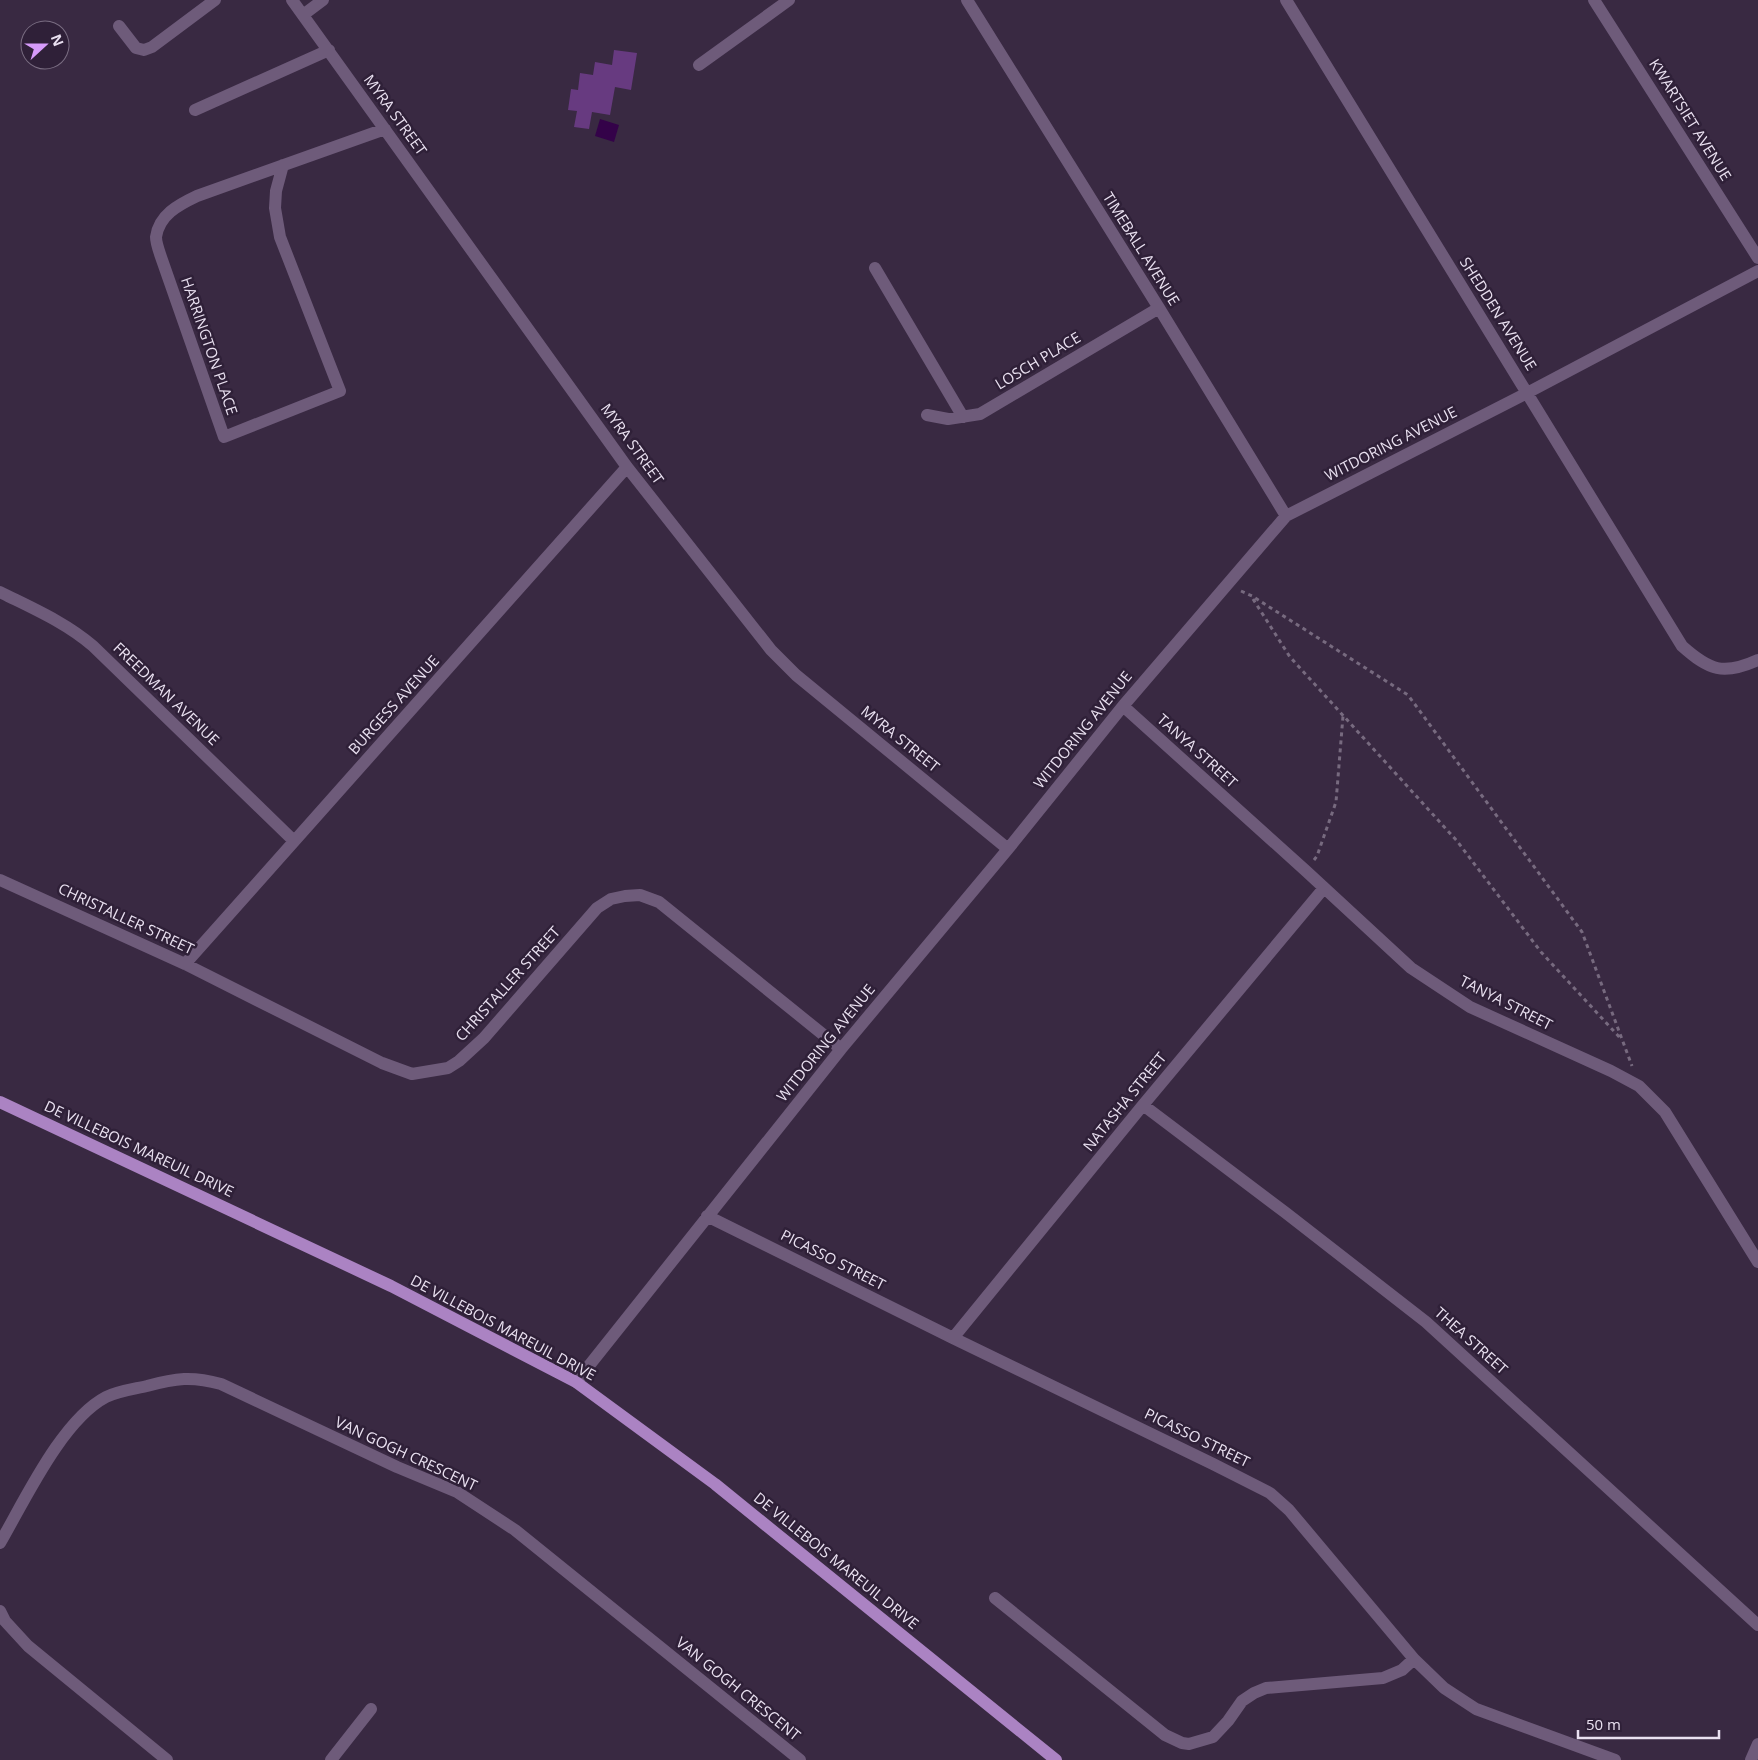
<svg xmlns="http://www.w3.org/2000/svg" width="1758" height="1760" font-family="'Open Sans',sans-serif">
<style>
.water{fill:#340249}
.building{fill:#673a80}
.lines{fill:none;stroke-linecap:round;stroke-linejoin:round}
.path{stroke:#776a7f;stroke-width:3;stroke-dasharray:4 4;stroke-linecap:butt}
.minor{stroke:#6e5b7a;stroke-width:12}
.major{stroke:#ab83c3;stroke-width:12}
.labels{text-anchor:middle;stroke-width:5;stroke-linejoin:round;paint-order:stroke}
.street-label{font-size:15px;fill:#eae1f1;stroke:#2f2038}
</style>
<rect width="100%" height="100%" fill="#392942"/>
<path class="water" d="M600,119L619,125L614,142L595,136Z"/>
<path class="building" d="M614,50L637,53L631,90L615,87L610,115L592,112L589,129L574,127L577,111L568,110L571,89L578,90L580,73L593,75L595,62L612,65Z"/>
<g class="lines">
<path class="path" d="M1241,591L1252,596L1408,695L1582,932L1632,1066
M1253,599L1290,657L1457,841L1541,952L1622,1040
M1314,860L1317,856L1336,802L1343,716"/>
<path class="minor" d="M292,0L627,467L771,650L796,675L1008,849
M967,0L1159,308L1286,516
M1286,0L1682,646C1709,670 1723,676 1758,660
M1594,0L1758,258
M303,15L323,0
M119,26L136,48L144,50L152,47L215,0
M699,65L789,0
M195,110L329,50
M283,165L276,191L275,208L280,237L340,391L224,437L161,257C159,251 156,243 156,237C159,215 178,205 197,196L385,129
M875,268L963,417
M927,415L948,419L980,414L1159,308
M0,592C32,608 65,622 93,646L294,841
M1123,706L1306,871L1411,968L1470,1007L1611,1071L1639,1086L1665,1112L1758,1262
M0,880L185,964L382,1063L412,1074L448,1068L459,1061L484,1038L597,908L611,899L625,896L640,895L659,902L841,1049
M185,964L627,467
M1143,1105L1286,1213L1426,1322L1758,1625
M707,1216L953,1338L1213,1464L1270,1493L1289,1510L1414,1659L1444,1688L1476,1709L1615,1760
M953,1338L1143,1105L1324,888
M576,1382L841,1049L1008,849L1123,706L1286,516L1527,393L1758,271
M0,1543C25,1500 62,1420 106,1397C118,1391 134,1389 147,1386C176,1378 192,1376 221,1384L397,1467L457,1492L515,1530L800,1760
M995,1598L1165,1735L1182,1743L1189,1744L1213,1737L1228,1721L1242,1701L1254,1693L1266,1688L1383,1678L1402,1670L1414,1659
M0,1611L5,1621L28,1646L167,1760
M331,1760L371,1709
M1751,1760L1758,1744"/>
<path class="major" d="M0,1102L391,1286L576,1382L715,1484L1056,1760"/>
</g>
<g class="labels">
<g class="street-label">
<text transform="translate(395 115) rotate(54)" y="5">MYRA STREET</text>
<text transform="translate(1690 120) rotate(58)" y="5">KWARTSIET AVENUE</text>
<text transform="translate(1141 249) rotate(58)" y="5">TIMEBALL AVENUE</text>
<text transform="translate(1498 314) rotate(58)" y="5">SHEDDEN AVENUE</text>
<text transform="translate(209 346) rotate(71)" y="5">HARRINGTON PLACE</text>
<text transform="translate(1038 361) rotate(-31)" y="5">LOSCH PLACE</text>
<text transform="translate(632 444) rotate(54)" y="5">MYRA STREET</text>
<text transform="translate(1391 444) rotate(-27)" y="5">WITDORING AVENUE</text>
<text transform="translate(166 694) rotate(44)" y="5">FREEDMAN AVENUE</text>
<text transform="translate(394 705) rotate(-48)" y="5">BURGESS AVENUE</text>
<text transform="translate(1083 730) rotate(-51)" y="5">WITDORING AVENUE</text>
<text transform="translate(900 739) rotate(39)" y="5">MYRA STREET</text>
<text transform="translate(1197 751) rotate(42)" y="5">TANYA STREET</text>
<text transform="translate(126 919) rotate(25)" y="5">CHRISTALLER STREET</text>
<text transform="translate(508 984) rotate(-48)" y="5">CHRISTALLER STREET</text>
<text transform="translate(1506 1003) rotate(27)" y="5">TANYA STREET</text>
<text transform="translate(826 1043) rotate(-51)" y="5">WITDORING AVENUE</text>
<text transform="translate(1125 1102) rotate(-51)" y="5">NATASHA STREET</text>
<text transform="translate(139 1149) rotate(25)" y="5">DE VILLEBOIS MAREUIL DRIVE</text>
<text transform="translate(833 1260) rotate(27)" y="5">PICASSO STREET</text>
<text transform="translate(503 1328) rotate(28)" y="5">DE VILLEBOIS MAREUIL DRIVE</text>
<text transform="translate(1471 1341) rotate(42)" y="5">THEA STREET</text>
<text transform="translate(1197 1438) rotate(26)" y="5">PICASSO STREET</text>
<text transform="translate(406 1454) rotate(25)" y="5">VAN GOGH CRESCENT</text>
<text transform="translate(836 1561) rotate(39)" y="5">DE VILLEBOIS MAREUIL DRIVE</text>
<text transform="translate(738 1689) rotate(39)" y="5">VAN GOGH CRESCENT</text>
</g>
</g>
<g transform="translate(45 45) rotate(69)"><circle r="24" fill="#2f2038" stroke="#7a6d82"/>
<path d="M0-4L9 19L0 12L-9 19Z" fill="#d69bfa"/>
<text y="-8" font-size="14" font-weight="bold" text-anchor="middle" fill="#eae1f1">N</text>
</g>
<path d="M1578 1730v8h141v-8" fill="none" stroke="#eae1f1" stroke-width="2.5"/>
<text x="1586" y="1730" font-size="15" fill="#eae1f1" stroke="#2f2038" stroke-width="4" paint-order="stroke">50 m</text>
</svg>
